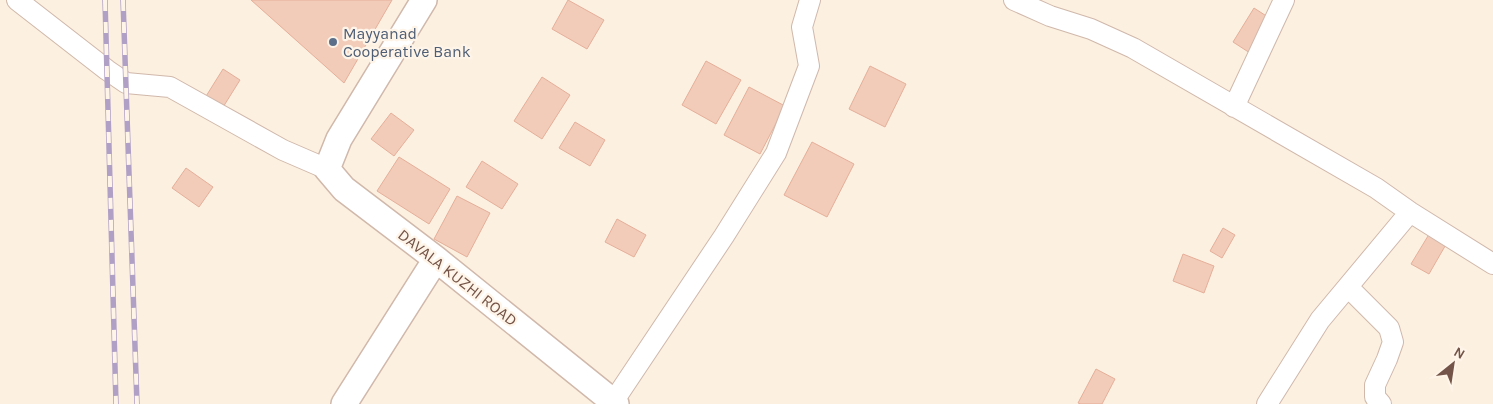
<svg xmlns="http://www.w3.org/2000/svg" width="1493" height="404" font-family="Karla,sans-serif">
<style>
.building{fill:#f2cbb9;stroke:#e5af99}
.lines{fill:none;stroke-linecap:round;stroke-linejoin:round}
.minor-casing{stroke:#d0b8ab;stroke-width:22}
.tertiary-casing{stroke:#d0b8ab;stroke-width:28}
.minor{stroke:#fff;stroke-width:20}
.tertiary{stroke:#fff;stroke-width:25}
.rail-casing{stroke:#b1a0c5;stroke-width:5.5}
.rail{stroke:#fff4e8;stroke-width:4;stroke-dasharray:11;stroke-linecap:butt}
.service-dot{fill:#5c6f8a;stroke:#fff4e8;stroke-width:2}
.labels{text-anchor:middle;stroke-width:4.5;stroke-linejoin:round;paint-order:stroke}
.service-label{font-size:16px;fill:#4e5e75;stroke:#fff4e8;text-anchor:start}
.street-label{font-size:16px;fill:#745448;stroke:#fff4e8}
</style>
<rect width="100%" height="100%" fill="#fcf0e1"/>
<path class="building" d="M251,0H392L344,83Z
M568,0L604,20L587,49L552,29Z
M1254,8L1271,19L1250,53L1233,42Z
M706,61L741,80L716,124L682,105Z
M870,66L906,84L885,127L849,109Z
M223,69L240,80L220,112L203,101Z
M542,77L570,95L542,139L514,121Z
M749,87L785,106L760,154L724,135Z
M391,113L414,130L394,156L371,139Z
M575,122L605,140L590,166L559,148Z
M812,142L854,164L827,217L784,195Z
M399,157L450,189L429,224L377,191Z
M482,161L518,184L502,209L466,187Z
M186,168L213,187L199,207L172,188Z
M457,196L490,213L467,257L434,239Z
M617,219L646,235L634,257L605,242Z
M1223,228L1235,235L1222,258L1210,251Z
M1431,231L1448,241L1429,274L1411,264Z
M1183,254L1214,266L1204,293L1173,281Z
M1096,369L1115,379L1102,404H1081L1078,403Z"/>
<g class="lines">
<g class="minor-casing">
<path id="minor" d="M17,0L107,70L126,83L170,87L283,150L327,169
M1014,0L1050,16L1091,29L1133,48L1376,188L1410,212L1493,264
M1234,107L1284,0
M1348,287L1389,328L1393,342L1387,359L1375,385V397L1381,404
M613,402L724,236L776,153L809,66L802,27L810,0
M1267,404L1320,320L1410,212"/>
</g>
<g class="tertiary-casing">
<path id="tertiary" d="M424,0L339,139L327,169L344,189L436,259L616,404
M344,404L436,259"/>
</g>
<use href="#minor" class="minor"/>
<use href="#tertiary" class="tertiary"/>
<g class="rail-casing">
<path id="rail" d="M105,0L116,404
M123,0L137,404"/>
</g>
<use href="#rail" class="rail"/>
</g>
<circle class="service-dot" cx="333" cy="42" r="5"/>
<g class="labels">
<g class="service-label">
<text x="343" y="39">Mayyanad<tspan x="343" dy="18">Cooperative Bank</tspan></text>
</g>
<g class="street-label">
<text transform="translate(458 277) rotate(38)" y="6">DAVALA KUZHI ROAD</text>
</g>
</g>
<g transform="translate(1453 364) rotate(30)" stroke="#fff4e8" stroke-width="4" paint-order="stroke">
<path d="M0-4L9 19L0 12L-9 19Z" fill="#745448"/>
<text y="-8" font-size="14" font-weight="bold" text-anchor="middle" fill="#745448">N</text>
</g>
</svg>
